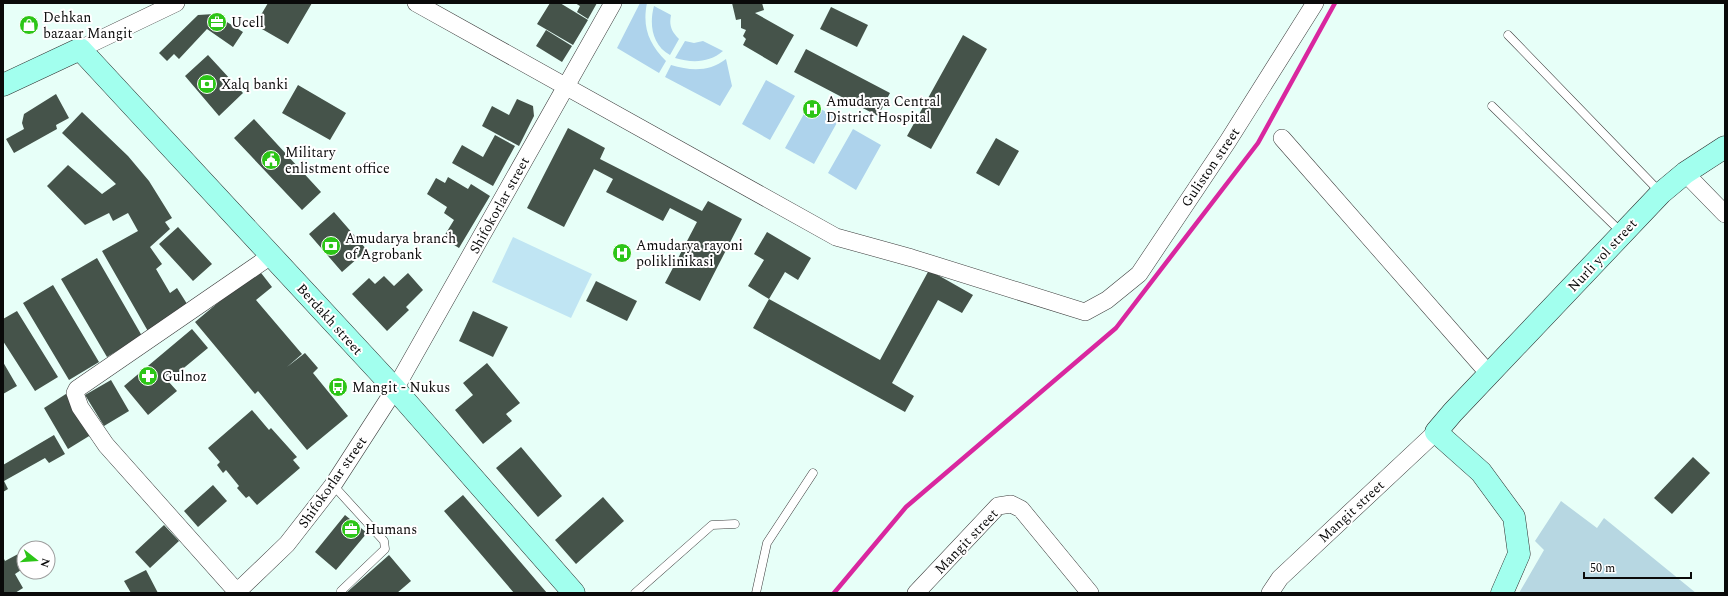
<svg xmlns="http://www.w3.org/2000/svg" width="1728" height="596" viewBox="0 0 1728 596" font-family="Spectral,serif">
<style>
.green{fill:#aed3ec}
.cemetery{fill:#b7d7e2}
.pitch{fill:#c0e5f3}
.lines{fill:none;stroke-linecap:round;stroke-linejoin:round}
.stream{stroke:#d9279f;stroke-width:4.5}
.building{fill:#45534a}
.lane-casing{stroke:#3d3d3d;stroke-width:9}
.street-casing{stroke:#3d3d3d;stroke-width:18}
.secondary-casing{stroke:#2c2c2c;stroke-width:23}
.lane{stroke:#fff;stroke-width:8}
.street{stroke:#fff;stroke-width:17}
.secondary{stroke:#a2ffee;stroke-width:22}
.labels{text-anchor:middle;stroke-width:4;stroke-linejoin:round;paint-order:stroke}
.poi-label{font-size:14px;fill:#0a0a0a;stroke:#fff;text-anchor:start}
.street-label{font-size:14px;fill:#0a0a0a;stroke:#fff}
</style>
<rect width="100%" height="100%" fill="#e7fff8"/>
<path class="green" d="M640,3H647C642,27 649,44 666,61L659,73L617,48Z
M654,6L671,15C669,25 671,31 679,39L670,55C652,45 649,24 654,6Z
M685,41L694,43L703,41L723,51C709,63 692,63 675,58Z
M726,59L732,86L720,106L665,77L671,65C691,71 709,72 726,59Z
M766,80L795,96L770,140L742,124Z
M810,103L839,119L814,164L785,148Z
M853,129L881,145L856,190L828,173Z"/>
<path class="cemetery" d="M1561,501L1597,528L1604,518L1696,593H1519L1544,550L1535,541Z"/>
<path class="pitch" d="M513,237L592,274L571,318L492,282Z"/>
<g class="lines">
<path class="stream" d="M834,593L906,507L1116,328L1258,143L1335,3"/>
</g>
<path class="building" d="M268,3H312L288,44L255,25Z
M550,3H560L588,20L573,45L537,24Z
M575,3H597L588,19L577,12L580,6Z
M732,3H762L764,10L755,13L794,35L777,65L743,45L746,39L743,36L746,30L741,28V19L736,20Z
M831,7L868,25L857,47L820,29Z
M214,14L243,32L233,47L207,29L179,59L174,54L167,61L159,53L198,15Z
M546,30L572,46L562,62L536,46Z
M963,35L987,49L931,149L907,136Z
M806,49L890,93L878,116L794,72Z
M208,55L243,93L219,116L185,76Z
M298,85L346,113L330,140L282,113Z
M56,94L69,118L56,125L57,129L14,153L6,139L24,129L22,123L24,114Z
M517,99L533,106L534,116L519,146L482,126L492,106L509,115Z
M82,112L128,156L149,181L172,218L165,222L170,229L150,247L162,264L156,269L170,293L177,288L189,307L149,333L102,251L138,231L128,213L113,221L109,213L85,225L47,186L68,165L102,194L116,184L62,133Z
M254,119L321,192L302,210L234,138Z
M568,128L605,148L600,159L702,211L708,201L742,219L700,301L665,283L697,222L670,208L663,221L606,192L613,179L594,169L564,227L527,208Z
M495,135L515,146L493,186L452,163L462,145L483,157Z
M996,138L1019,151L999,186L976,173Z
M448,177L468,189L471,184L490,196L459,248L443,238L454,220L444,213L447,207L427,194L436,178L445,183Z
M334,212L367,250L342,272L309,234Z
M178,227L212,264L193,281L159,244Z
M767,232L811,258L798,280L785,272L769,299L748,286L764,260L754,254Z
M97,258L142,336L107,357L61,279Z
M258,269L272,287L256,300L302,354L287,367L305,353L318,368L313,373L348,416L307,450L258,391L255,394L195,322Z
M929,270L973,295L962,313L938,300L892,383L914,396L905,412L753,328L769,299L880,360Z
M408,273L423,290L406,307L409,310L387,331L352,294L369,278L375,284L384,276L394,286Z
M596,281L637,301L627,321L586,301Z
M53,285L99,362L69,380L23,303Z
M17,311L58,377L35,391L3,341V319Z
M473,311L508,327L493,357L459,341Z
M192,329L208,348L168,381L177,391L148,415L124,386Z
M3,362L17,386L3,394Z
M487,363L520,403L506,414L512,421L483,444L455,410L473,395L463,383Z
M111,380L129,411L104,426L85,395Z
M69,392L94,433L68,449L44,408Z
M252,410L269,430L271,428L297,457L293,460L300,468L257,505L249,496L246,498L237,488L239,486L226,470L223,473L217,465L220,462L208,448Z
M54,435L65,454L49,463L45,458L4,481L8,489L3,492V465Z
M521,447L562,496L538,517L496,468Z
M1693,457L1710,473L1672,514L1654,498Z
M213,485L227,501L198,527L184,511Z
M463,495L547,593H514L444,511Z
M603,497L624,521L576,564L555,540Z
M345,515L367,533L336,570L315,552Z
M164,525L179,541L150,568L135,552Z
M20,553L24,561V568L15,574L23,588L15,593H3V557L5,561Z
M389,555L411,581L397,593H346Z
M146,570L158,593H131L124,581Z"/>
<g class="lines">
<g class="lane-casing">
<path id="lane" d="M1508,35L1660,192
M1492,106L1621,232
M333,485L384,541L385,549L341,591
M635,593L712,525L735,524
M756,593L767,543L813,473"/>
</g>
<g class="street-casing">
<path id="street" d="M416,3L836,237L912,258L1085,312L1107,300L1139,274L1228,141L1315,3
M80,49L176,3
M1282,138L1489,374
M1685,173L1725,214
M237,592L106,445L80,407L75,393L77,389L272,255
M236,593L287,544L333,485L395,389L613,3
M916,593L998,506L1011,504L1021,509L1090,593
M1270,593L1280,578L1436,432"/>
</g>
<g class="secondary-casing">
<path id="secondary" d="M3,85L80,49L395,389L574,593
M1502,593L1519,554L1514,517L1481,472L1436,432L1453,412L1661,193L1685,173L1725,147"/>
</g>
<use href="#lane" class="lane"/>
<use href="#street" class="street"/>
<use href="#secondary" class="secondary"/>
</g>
<defs>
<g id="office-disc" transform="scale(1)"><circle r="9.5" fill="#2cc517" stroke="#fff"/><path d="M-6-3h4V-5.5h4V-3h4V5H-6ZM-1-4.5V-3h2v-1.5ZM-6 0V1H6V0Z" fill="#fff"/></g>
<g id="shop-disc" transform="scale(1)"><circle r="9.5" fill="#2cc517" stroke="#fff"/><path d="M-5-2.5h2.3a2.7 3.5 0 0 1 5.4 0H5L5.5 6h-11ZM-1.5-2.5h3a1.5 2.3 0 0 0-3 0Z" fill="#fff"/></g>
<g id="bank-disc" transform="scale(1)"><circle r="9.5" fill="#2cc517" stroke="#fff"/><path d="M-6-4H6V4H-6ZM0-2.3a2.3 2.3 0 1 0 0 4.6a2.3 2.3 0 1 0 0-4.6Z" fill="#fff"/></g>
<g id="hospital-disc" transform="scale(1)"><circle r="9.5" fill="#2cc517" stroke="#fff"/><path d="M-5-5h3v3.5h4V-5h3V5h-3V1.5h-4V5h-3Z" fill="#fff"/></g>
<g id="civic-disc" transform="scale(1)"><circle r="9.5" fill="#2cc517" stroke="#fff"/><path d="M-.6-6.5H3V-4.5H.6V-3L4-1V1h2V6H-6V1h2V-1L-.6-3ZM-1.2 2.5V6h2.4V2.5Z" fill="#fff"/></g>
<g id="pharmacy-disc" transform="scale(1)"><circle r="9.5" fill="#2cc517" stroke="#fff"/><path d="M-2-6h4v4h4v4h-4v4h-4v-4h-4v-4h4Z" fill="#fff"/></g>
<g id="bus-disc" transform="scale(1)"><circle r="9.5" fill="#2cc517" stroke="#fff"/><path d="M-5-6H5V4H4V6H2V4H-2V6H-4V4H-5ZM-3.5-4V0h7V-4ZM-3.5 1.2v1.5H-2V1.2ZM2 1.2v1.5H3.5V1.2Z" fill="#fff"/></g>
</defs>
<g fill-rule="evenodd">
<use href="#office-disc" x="217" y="22"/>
<use href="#shop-disc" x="29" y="25"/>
<use href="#bank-disc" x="207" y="84"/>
<use href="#hospital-disc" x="812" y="109"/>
<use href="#civic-disc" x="271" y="160"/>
<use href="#bank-disc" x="331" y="246"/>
<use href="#hospital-disc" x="622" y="253"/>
<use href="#pharmacy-disc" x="148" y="376"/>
<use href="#bus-disc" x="338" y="387"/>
<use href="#office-disc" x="351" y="529"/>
</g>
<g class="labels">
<g class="poi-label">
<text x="43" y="22">Dehkan<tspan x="43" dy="16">bazaar Mangit</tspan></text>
<text x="231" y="27">Ucell</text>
<text x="221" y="89">Xalq banki</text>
<text x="826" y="106">Amudarya Central<tspan x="826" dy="16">District Hospital</tspan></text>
<text x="285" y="157">Military<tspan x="285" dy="16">enlistment office</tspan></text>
<text x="345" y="243">Amudarya branch<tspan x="345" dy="16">of Agrobank</tspan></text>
<text x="636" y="250">Amudarya rayoni<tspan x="636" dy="16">poliklinikasi</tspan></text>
<text x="162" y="381">Gulnoz</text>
<text x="352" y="392">Mangit - Nukus</text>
<text x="365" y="534">Humans</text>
</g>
<g class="street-label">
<text transform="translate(1210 167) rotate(-56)" y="5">Guliston street</text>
<text transform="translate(499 205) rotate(-61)" y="5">Shifokorlar street</text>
<text transform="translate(1602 255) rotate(-47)" y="5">Nurli yol street</text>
<text transform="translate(330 319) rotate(48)" y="5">Berdakh street</text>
<text transform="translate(332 482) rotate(-55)" y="5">Shifokorlar street</text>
<text transform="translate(1351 511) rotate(-43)" y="5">Mangit street</text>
<text transform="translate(966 541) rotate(-46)" y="5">Mangit street</text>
</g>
</g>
<rect width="1728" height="596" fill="none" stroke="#0a0a0a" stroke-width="8"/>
<g transform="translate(36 560) rotate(107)"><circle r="19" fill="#ffffff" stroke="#9d9d9d"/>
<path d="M0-3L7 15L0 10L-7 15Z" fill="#2cc517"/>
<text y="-6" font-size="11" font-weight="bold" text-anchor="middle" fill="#0a0a0a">N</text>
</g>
<path d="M1584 572v6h107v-6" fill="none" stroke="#0a0a0a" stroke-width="2"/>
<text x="1590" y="572" font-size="12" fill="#0a0a0a" stroke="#ffffff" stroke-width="3" paint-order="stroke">50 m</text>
</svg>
